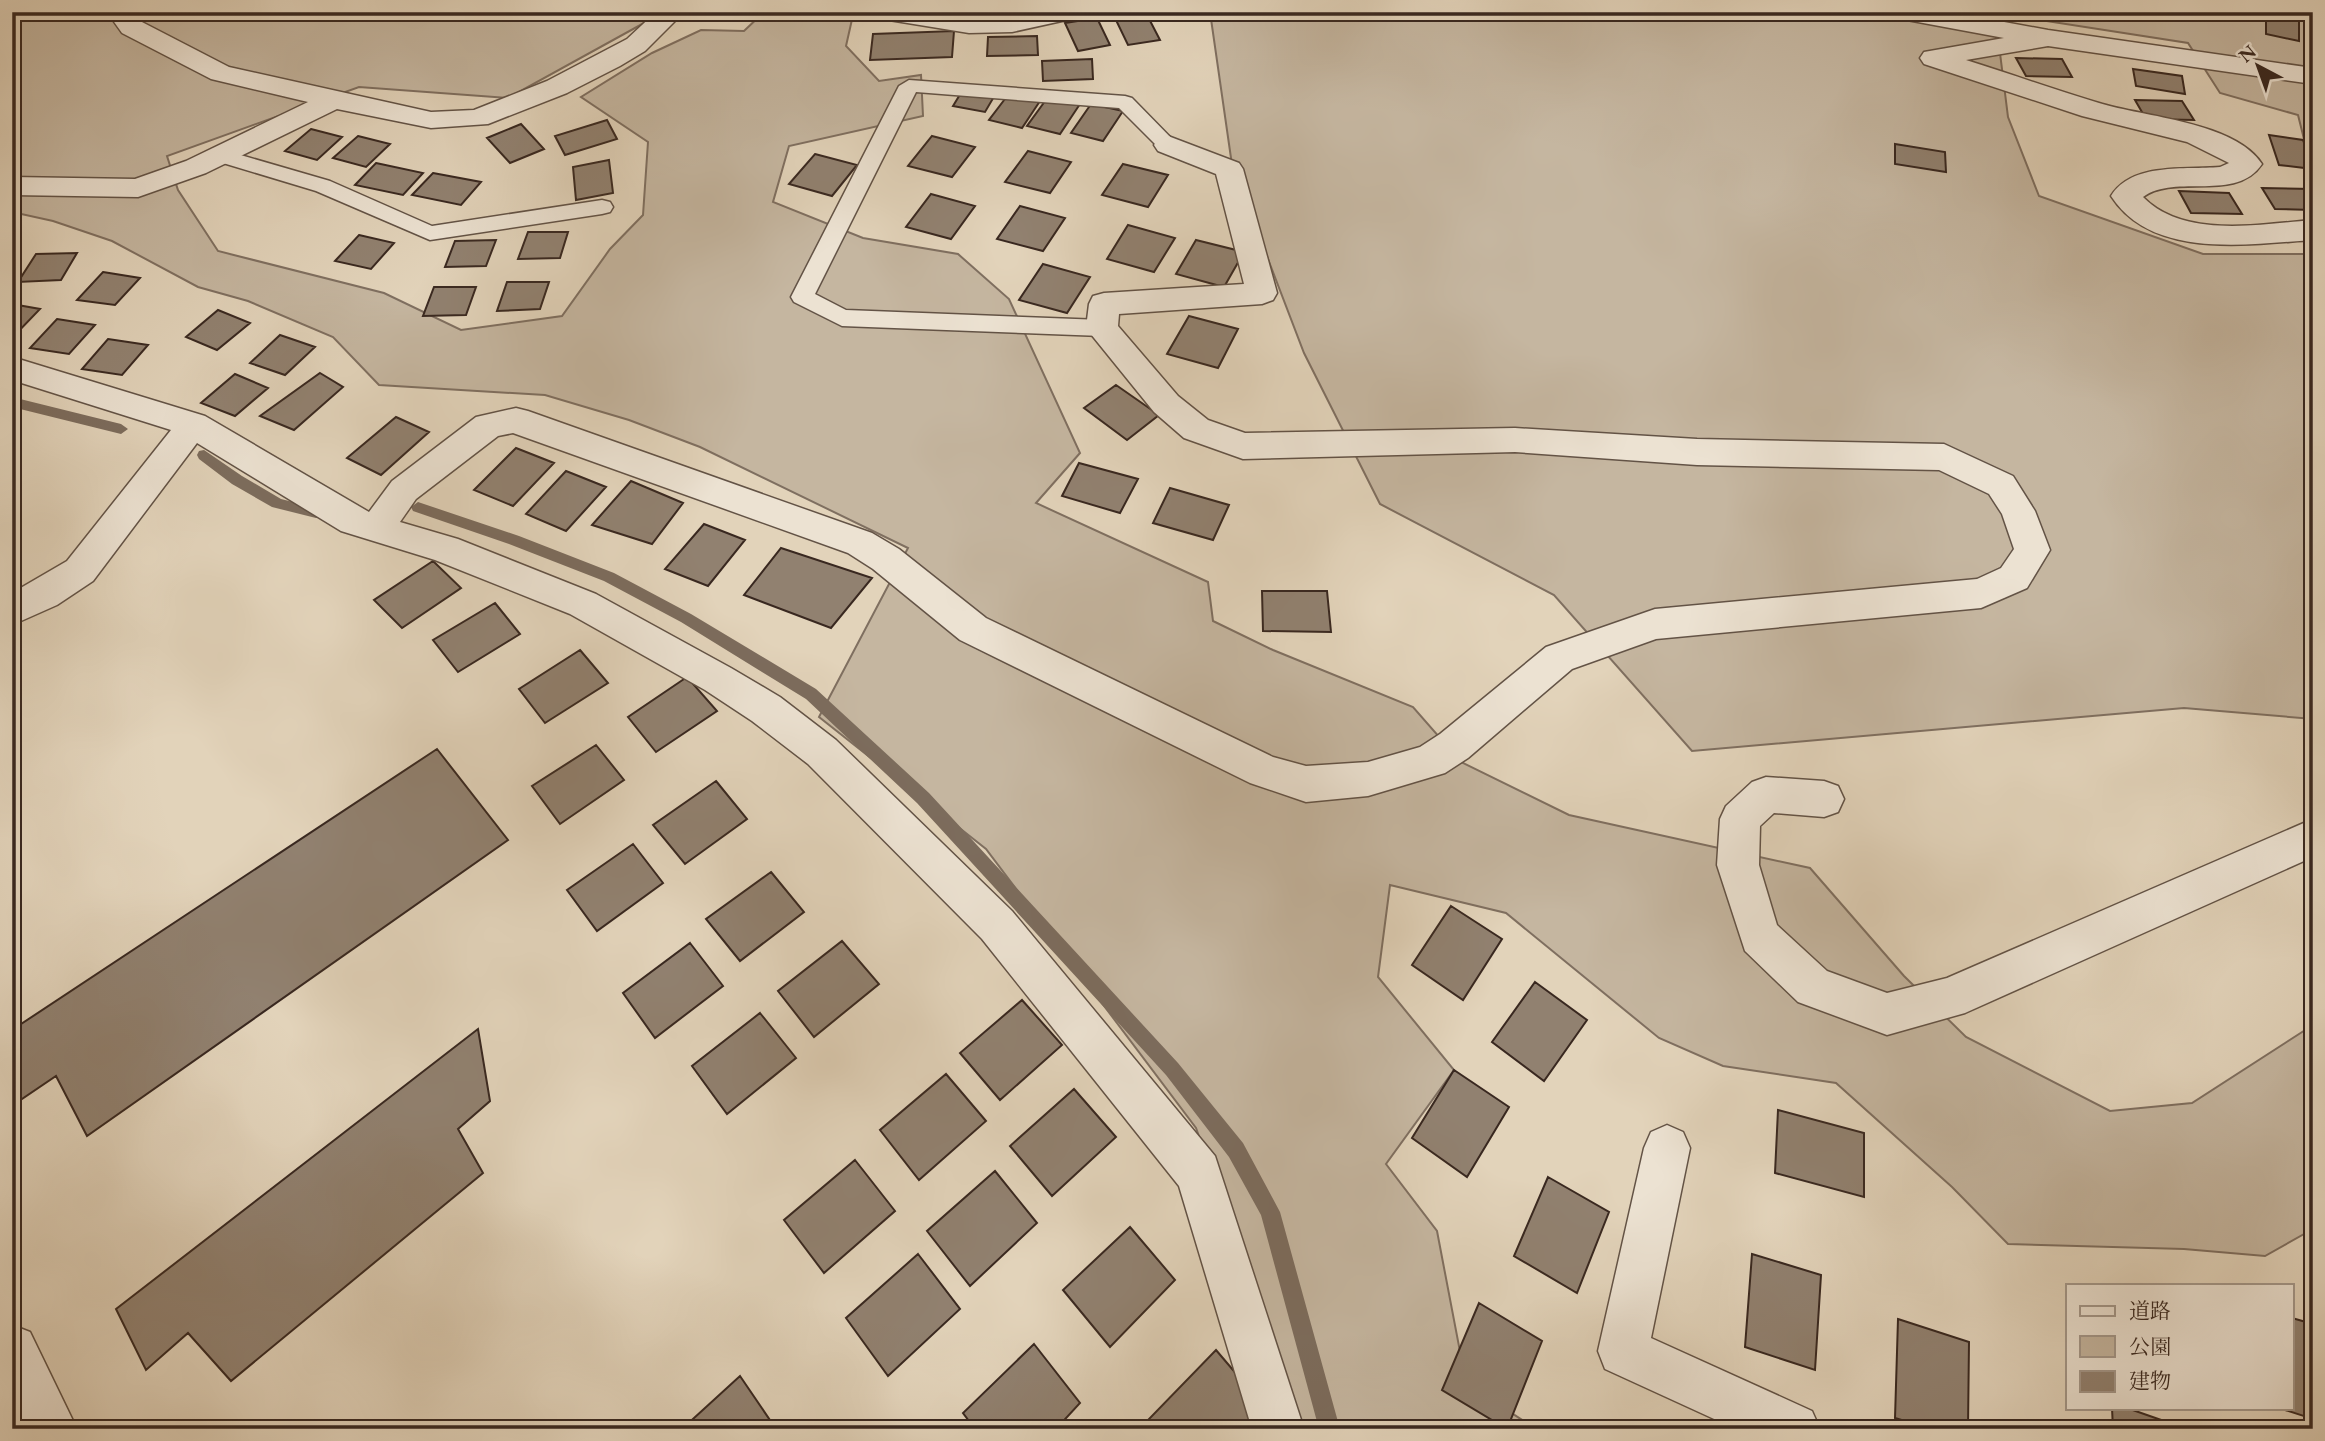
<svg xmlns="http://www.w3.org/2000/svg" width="2325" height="1441" viewBox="0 0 2325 1441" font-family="'EB Garamond','Noto Serif JP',serif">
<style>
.green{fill:#c5b6a0;stroke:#7f6f60;stroke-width:2}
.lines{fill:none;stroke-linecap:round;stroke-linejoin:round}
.stream{fill:#7c6c5d;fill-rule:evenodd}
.building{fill:#918170;stroke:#392820;stroke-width:2}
.service-casing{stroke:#635346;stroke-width:3}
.minor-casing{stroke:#635346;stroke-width:3}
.service{fill:#ece2d2;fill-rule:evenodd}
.minor{fill:#ece2d2;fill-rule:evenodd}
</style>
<rect width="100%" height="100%" fill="#e2d3ba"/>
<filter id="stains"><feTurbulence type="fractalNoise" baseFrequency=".00286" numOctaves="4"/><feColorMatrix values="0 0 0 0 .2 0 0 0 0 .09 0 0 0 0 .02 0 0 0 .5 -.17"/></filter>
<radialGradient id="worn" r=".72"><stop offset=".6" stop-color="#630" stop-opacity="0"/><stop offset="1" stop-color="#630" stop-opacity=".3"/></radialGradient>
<path class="green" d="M12,12H664L508,98L359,87L167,156L178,190L218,251L384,293L461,330L562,316L610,249L643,215L648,142L581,97L652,53L701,30L744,31L764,12H860L853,15L846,46L879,81L921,75L923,116L789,146L773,202L863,238L958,254L1009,299L1080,453L1036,503L1208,582L1213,621L1273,650L1413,707L1461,762L1569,815L1810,868L1904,976L1966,1037L2110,1111L2192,1103L2313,1025V1229L2265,1256L2184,1249L2008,1244L1952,1187L1836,1083L1723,1066L1659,1038L1506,913L1390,885L1378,977L1454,1070L1386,1164L1437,1231L1466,1383L1536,1429H1303L1196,1128L986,849L819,717L908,548L700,447L629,420L545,395L379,385L333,337L248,301L198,287L112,241L53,221L12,212Z
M1210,12H2313V175L2298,115L2220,93L2188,43L1995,13L2008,117L2039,196L2203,254H2313V719L2184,708L1692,751L1554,595L1380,504L1304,353L1232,165Z"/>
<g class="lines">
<path class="stream" d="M12,397L121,424L128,429L121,434L12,407Z
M204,450L242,476L281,499L321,509L323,513L321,517L316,518L272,507L232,484L199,459L197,455L199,451Z
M418,502L519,536L614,573L691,614L816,689L929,793L1178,1063L1243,1143L1280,1212L1340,1429H1319L1261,1215L1229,1157L1166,1075L917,803L806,699L681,622L604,581L509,544L413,511L411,507Z"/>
</g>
<path class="building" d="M2266,12L2299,18V41L2266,34Z
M1146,13L1160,40L1128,45L1115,18Z
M1097,18L1110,45L1078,51L1065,23Z
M954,31L952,57L870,60L873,34Z
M1037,36L1038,55L987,56L988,37Z
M2016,58L2062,59L2072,77L2026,76Z
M1092,59L1093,79L1043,81L1042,61Z
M2133,69L2182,76L2185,94L2136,86Z
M964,88L995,95L985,112L953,106Z
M1011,91L1042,98L1022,128L989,120Z
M1048,97L1080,104L1060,134L1027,126Z
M2135,100L2182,101L2194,120L2146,119Z
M1091,104L1123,111L1103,141L1071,133Z
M607,120L617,139L565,155L555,136Z
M521,124L544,149L510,163L487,138Z
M311,129L342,137L317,160L285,151Z
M2269,135L2303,140L2313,169L2279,165Z
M358,136L390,144L366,167L333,158Z
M932,136L975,147L952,177L908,166Z
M1895,144L1945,152L1946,172L1895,164Z
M1028,151L1071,162L1050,193L1005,182Z
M815,154L857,165L832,196L789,184Z
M609,160L613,193L576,200L573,167Z
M376,163L423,173L403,195L355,185Z
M1123,164L1168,175L1148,207L1102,195Z
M433,173L481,182L461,205L412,195Z
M2262,188L2312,189L2313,210L2275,209Z
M2179,191L2229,193L2242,214L2191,213Z
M931,194L975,206L951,239L906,227Z
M1020,206L1065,218L1043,251L997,239Z
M1128,225L1175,238L1154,272L1107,259Z
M528,232H568L560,258L518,259Z
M359,235L394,243L371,269L335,261Z
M496,240L486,266L445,267L455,241Z
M1196,240L1244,252L1224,287L1176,274Z
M77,253L61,280L18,282L36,254Z
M1043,264L1090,277L1067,313L1019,300Z
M103,272L140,278L115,305L77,300Z
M507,282H549L540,309L497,311Z
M434,287H476L466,315L423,316Z
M12,304L40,309L13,337H12Z
M218,310L250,323L217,350L186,337Z
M1189,316L1238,329L1218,368L1167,354Z
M57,319L95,325L69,354L30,348Z
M280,335L315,347L285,375L250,363Z
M108,339L148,345L122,375L82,369Z
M320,373L343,387L294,430L260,416Z
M235,374L268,388L235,416L201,403Z
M1116,385L1159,415L1127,440L1084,408Z
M396,417L429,432L381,475L347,458Z
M516,448L554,463L513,506L474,490Z
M1079,463L1138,479L1120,513L1062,496Z
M566,471L606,487L566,531L526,514Z
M631,481L683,503L652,544L592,525Z
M1170,488L1229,505L1213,540L1153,523Z
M704,524L745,540L708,586L665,569Z
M781,548L872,578L831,628L744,595Z
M433,561L461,588L402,628L374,600Z
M1262,591H1327L1331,632L1263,631Z
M495,603L520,634L458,672L433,640Z
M580,650L608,683L545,723L519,689Z
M687,677L717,711L656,752L628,717Z
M596,745L624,780L560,824L532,786Z
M437,749L508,840L87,1136L56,1076L16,1103L12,1095V1030Z
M716,781L747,819L685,864L653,825Z
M633,844L663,883L597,931L567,890Z
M771,872L804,912L740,961L706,919Z
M1451,906L1502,939L1463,1000L1412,965Z
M842,941L879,984L814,1037L778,991Z
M690,943L723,986L655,1038L623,993Z
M1535,982L1587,1020L1544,1081L1492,1042Z
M1022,1000L1062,1045L1000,1100L960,1053Z
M760,1013L796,1058L727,1114L692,1066Z
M478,1029L490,1101L458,1129L483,1173L231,1381L188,1333L146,1370L116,1309Z
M1454,1070L1509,1107L1467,1177L1412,1138Z
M946,1074L986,1121L919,1180L880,1130Z
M1074,1089L1116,1137L1052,1196L1010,1146Z
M1778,1110L1864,1133V1197L1775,1173Z
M855,1160L895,1211L824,1273L784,1220Z
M995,1171L1037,1223L970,1286L927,1231Z
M1548,1177L1609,1212L1577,1293L1514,1256Z
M1130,1227L1175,1280L1110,1347L1063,1290Z
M918,1254L960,1309L888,1376L846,1318Z
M1752,1254L1821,1275L1815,1370L1745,1347Z
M1479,1303L1542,1341L1507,1429L1442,1390Z
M2292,1318L2313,1324V1419L2279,1408H2292Z
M1898,1319L1969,1342L1968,1429H1931L1895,1418Z
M1034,1344L1080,1403L1056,1429H975L963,1413Z
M1216,1350L1267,1410L1250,1429H1157L1149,1419Z
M740,1376L776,1429H682Z
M2112,1408H2127L2187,1429H2113Z"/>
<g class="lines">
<g class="service-casing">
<path id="service" d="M909,80L1125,96L1132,98L1178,145L1175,150H1161L1119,108L916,92L815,294L846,310L1102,320L1110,322L1113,328L1110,334L1102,336L842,326L794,302L791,297L899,86Z
M220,149L330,181L432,226L602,200L610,202L613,207L610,212L602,214L430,240L316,191L213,160L210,155L213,150Z"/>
</g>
<g class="minor-casing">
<path id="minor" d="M107,12H133L140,21L229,67L431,112L474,110L547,81L627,39L656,12H684L645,51L620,66L567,93L488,124L431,128L337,109L206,173L138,197L12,195V177L135,179L186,161L308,102L211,79L122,33Z
M876,12H938L969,17L1012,16L1032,12H1084L1080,17L1012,32L969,33L889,20L880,17Z
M1894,12H1950L2048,30L2313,68V84L2048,46L1966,60C2011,74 2055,90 2099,103C2144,117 2235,122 2262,164C2236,203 2176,173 2143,197C2184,239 2260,224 2313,220V240C2248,244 2152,260 2111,196C2132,162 2185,170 2220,167L2229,163L2187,142L2082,116L1924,64L1920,58L1924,52L2004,38L1907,20L1898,17Z
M1168,136L1239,163L1243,169L1277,293L1273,300L1262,304L1119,314L1118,326L1178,396L1208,420L1245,433L1515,428L1697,439L1944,444L2013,476L2035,511L2050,550L2027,588L1981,608L1656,639L1572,669L1468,758L1445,773L1368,796L1306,802L1250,783L960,640L873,569L848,553L513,433L498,436L416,499L400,522L458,539L596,594L731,668L780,697L836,740L1012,911L1215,1156L1304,1429H1252L1179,1186L982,939L808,764L752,721L705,690L570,614L435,560L341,531L197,443L93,581L57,605L12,625V593L67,561L171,430L12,380V357L205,416L369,512L392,481L476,417L516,408L528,411L872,533L899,549L986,618L1273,757L1306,766L1368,762L1420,747L1440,734L1546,647L1655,609L1977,579L2001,568L2014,549L2002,514L1989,494L1939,470L1697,465L1515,452L1243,459L1184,438L1154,412L1086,328L1089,304L1093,296L1104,293L1244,284L1216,174L1158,151L1154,145L1158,139Z
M1766,777L1824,781L1838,786L1844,799L1838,812L1824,817L1774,813L1760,826L1759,865L1777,925L1827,971L1887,993L1947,978L2313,819V857L1965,1013L1887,1035L1798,1002L1745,951L1717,865L1720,819L1726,806L1752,782Z
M1667,1125L1683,1132L1690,1148L1651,1338L1812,1411L1820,1429H1736L1605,1369L1598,1351L1644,1148L1651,1132Z
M12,1325L30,1332L77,1429H24L12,1405Z"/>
</g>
<use href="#service" class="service"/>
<use href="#minor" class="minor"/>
</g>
<rect width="2325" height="1441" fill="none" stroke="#e2d3ba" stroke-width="42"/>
<rect x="14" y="14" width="2297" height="1413" fill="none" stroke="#392820" stroke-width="3.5"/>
<rect x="21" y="21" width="2283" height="1399" fill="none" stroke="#392820" stroke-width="2"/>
<rect x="2066" y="1284" width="228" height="126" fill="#ece2d2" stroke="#a4988b" stroke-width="2"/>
<rect x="2080" y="1306" width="35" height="10" fill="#ece2d2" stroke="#a4988b" stroke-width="2"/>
<text x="2129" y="1318" font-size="21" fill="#392820">道路</text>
<rect x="2080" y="1336" width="35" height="21" fill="#c5b6a0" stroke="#a4988b" stroke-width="2"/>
<text x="2129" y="1354" font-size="21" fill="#392820">公園</text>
<rect x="2080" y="1371" width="35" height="21" fill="#918170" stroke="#a4988b" stroke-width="2"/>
<text x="2129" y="1388" font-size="21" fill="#392820">建物</text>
<g transform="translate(2258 66) rotate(319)" stroke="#ece2d2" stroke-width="5" paint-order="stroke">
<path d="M0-5L12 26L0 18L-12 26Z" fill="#392820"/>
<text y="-10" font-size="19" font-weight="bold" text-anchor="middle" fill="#392820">N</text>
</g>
<rect width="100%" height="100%" filter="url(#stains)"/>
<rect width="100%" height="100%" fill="url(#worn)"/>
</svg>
